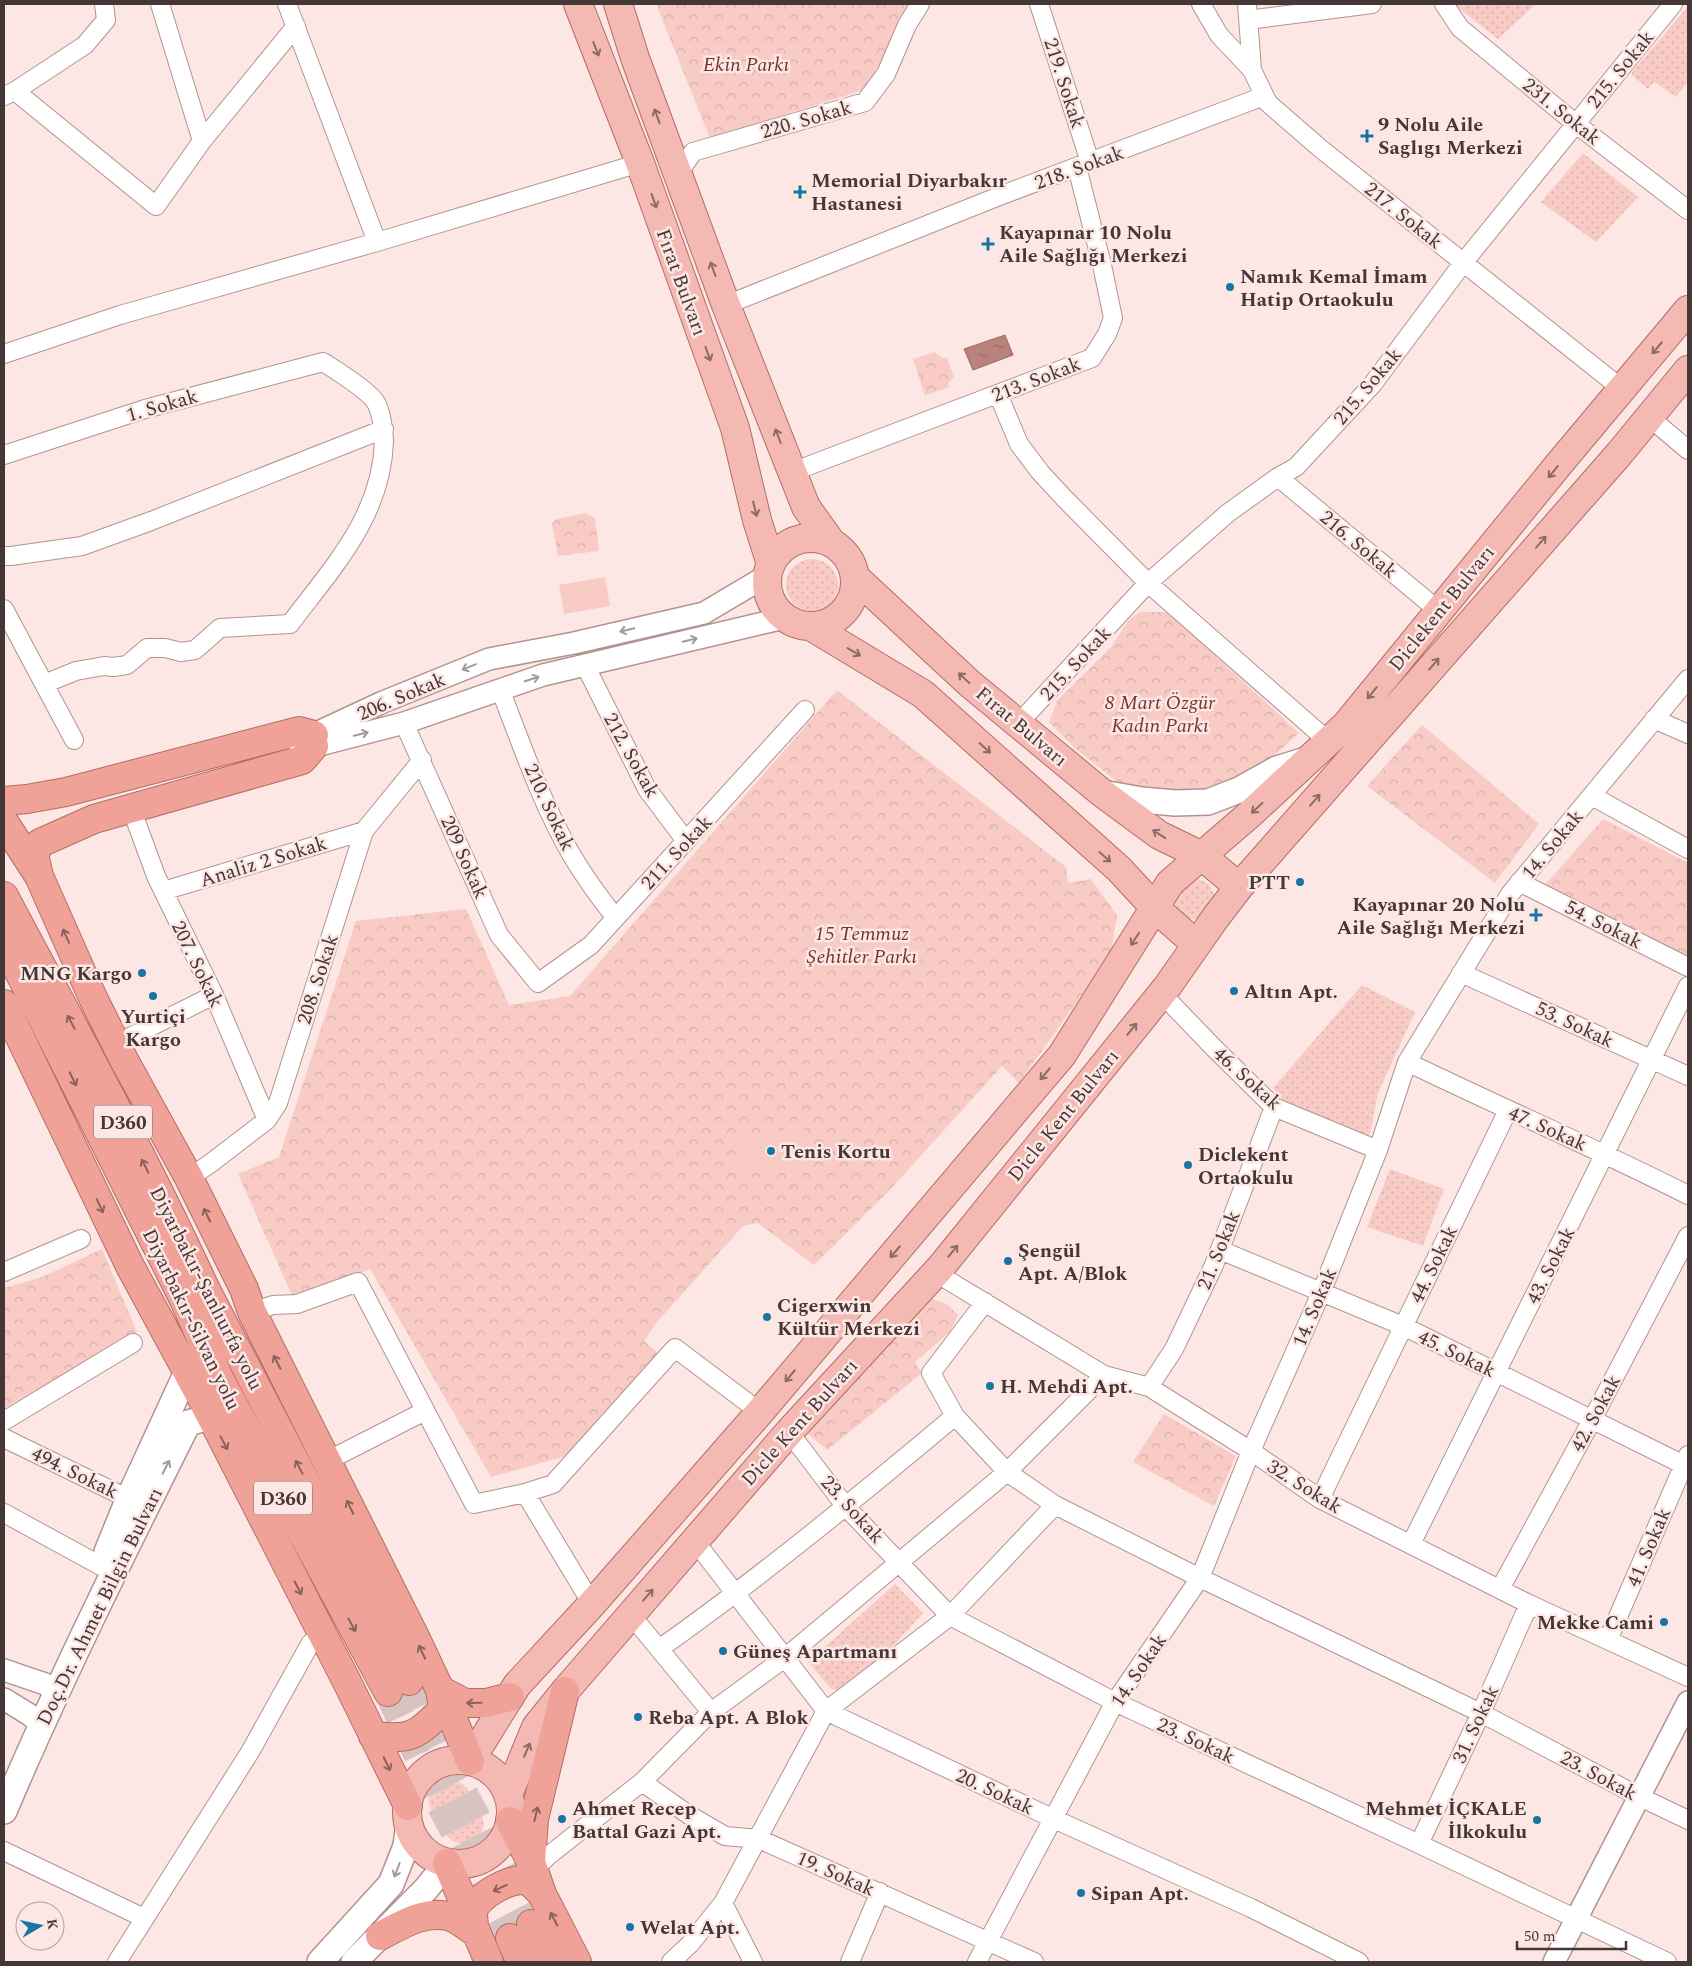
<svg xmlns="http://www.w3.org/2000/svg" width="1692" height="1966" viewBox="0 0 1692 1966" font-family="Spectral,serif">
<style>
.grass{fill:url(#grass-dots)}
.forest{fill:url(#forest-crowns)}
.garden{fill:#f8cbc5}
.water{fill:url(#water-ripples);stroke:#966c66}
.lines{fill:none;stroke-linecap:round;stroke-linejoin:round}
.tertiary-tunnel{stroke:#d7c4c2;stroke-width:21;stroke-dasharray:21 11;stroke-linecap:butt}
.trunk-tunnel{stroke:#d7c4c2;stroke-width:28;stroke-dasharray:28 14;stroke-linecap:butt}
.minor-casing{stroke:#b2938f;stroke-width:20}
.tertiary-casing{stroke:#b2938f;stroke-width:24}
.secondary-casing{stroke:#b2938f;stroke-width:28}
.primary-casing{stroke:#b26d65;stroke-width:30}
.trunk-casing{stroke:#b26d65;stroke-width:30}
.minor{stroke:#fff;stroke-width:18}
.tertiary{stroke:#fff;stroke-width:21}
.secondary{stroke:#fff;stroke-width:25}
.primary{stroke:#f4b9b2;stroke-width:28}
.trunk{stroke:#f0a298;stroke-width:28}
.oneway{stroke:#8a6b67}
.oneway2{stroke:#a29b9a}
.oneway3{stroke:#89625d}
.poi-dot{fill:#1875a3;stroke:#fce7e5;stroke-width:2}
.labels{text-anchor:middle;stroke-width:5;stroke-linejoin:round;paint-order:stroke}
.shield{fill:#fce7e5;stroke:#7b6c6a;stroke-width:1}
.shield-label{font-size:19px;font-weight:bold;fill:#443735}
.park-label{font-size:20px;font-style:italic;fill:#78322c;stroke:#fce7e5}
.street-label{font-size:20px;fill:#443735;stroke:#fce7e5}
.poi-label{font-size:20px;font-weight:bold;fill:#443735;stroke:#fce7e5;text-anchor:start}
</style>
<defs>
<pattern id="grass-dots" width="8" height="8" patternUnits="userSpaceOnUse" patternTransform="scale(1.25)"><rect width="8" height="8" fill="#f8cbc5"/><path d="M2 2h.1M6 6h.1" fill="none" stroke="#d6afaa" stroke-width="1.8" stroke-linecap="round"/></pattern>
<pattern id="forest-crowns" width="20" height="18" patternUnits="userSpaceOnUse" patternTransform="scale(1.25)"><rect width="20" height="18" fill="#f8cbc5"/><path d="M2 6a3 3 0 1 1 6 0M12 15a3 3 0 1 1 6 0" fill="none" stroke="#d6afaa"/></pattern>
<pattern id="water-ripples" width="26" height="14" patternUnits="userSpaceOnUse" patternTransform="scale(1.25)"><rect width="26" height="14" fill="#b9827b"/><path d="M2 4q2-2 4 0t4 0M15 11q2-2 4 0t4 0" fill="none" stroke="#986b66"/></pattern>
</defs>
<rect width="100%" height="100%" fill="#fce7e5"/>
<path class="grass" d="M1456,4H1536L1498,39L1456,6Z
M1688,6V82L1676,97L1654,82L1648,89L1631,74Z
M1583,153L1638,197L1596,242L1541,202Z
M786 585a26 26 0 1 1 52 0a26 26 0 1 1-52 0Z
M1197,878L1209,884L1215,896L1203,918C1188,922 1176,915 1174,899L1190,879Z
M1362,985L1415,1012L1378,1093L1370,1134L1359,1137L1285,1103L1273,1088Z
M1390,1169L1444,1189L1423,1246L1367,1227Z
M895,1584L923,1613L871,1670L838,1691L831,1689L808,1662Z
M426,1672C427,1678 428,1683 428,1688C429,1712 402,1715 386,1708L380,1697Z
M451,1781C457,1782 461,1782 465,1786C469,1789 471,1795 473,1799C480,1811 491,1826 477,1837C456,1854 444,1834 436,1818C434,1814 430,1809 429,1804C426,1791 441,1783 451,1781Z"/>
<path class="forest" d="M656,4H915L878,67L870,88L710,138Z
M934,352L942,358H947L954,377L948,383L949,387L925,396L913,359Z
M586,513L595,518L599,551L558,556L552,524L556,519Z
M1140,612H1168L1299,733L1247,780L1214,794L1126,789L1075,748L1049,722L1057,701L1112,646L1128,621Z
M837,690L1066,867L1068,883L1091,879L1117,915L1111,954L1019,1083L1002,1066L888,1192L814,1265L758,1223L743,1226L657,1322L644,1341L661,1356L566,1456L491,1477L370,1269L294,1300L238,1174L279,1157L356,921L466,909L509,1005L570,996Z
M1422,725L1539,824L1495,883L1367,786Z
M1603,819L1688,863V957L1545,885Z
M102,1249L137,1332L4,1408V1288L42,1277Z
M930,1298L947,1304L958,1315L950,1332L915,1362L922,1373L827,1450L804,1430Z
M1164,1414L1236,1456L1214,1506L1133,1462Z"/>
<path class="garden" d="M605,577L610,606L564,614L559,585Z
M804,1127L809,1165L739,1175L733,1137Z"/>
<path class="water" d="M1005,335L1013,355L973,370L964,349Z"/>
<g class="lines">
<path class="tertiary-tunnel" d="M4,837L31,832"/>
<path class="trunk-tunnel" d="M409,1681L453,1774L483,1829L531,1924
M388,1692L443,1810L510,1938"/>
<g class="minor-casing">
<path id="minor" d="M160,4L202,141
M287,4L377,242
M1039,4L1090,162
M1201,4L1219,35L1252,70
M1247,4L1252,70L1268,103L1321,149L1622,389
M1444,4L1460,28L1576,124L1688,210
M1248,20L1372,4
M15,91L85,45L106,20L104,4
M4,96L15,91L156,206L202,141L296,26
M678,174L693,152L865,102L886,74L907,25L920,4
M726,305L1002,195L1264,96
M4,354L120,315L377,242L640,163
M998,394L1019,444L1040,472L1065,499L1148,583L1328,741
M1649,417L1688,450
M4,455L145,409L323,362C337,371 365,388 375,401C381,410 384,431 384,441C382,516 332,568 290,624L220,628L195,650L181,652L165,648H147L127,665L113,667L104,666L76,671L44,684
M792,472L1092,358L1107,334L1113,318L1102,265L1077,167
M1278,477L1439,611
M4,556H11L82,546L151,521L384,429
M4,609L74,740
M585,665L647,789L686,841
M500,689C521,743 542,804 571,854C584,876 599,897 615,917
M1654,719L1688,734
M404,723L499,935L538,983L591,945L805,710
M1018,724L1148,583L1228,513L1278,477L1296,467L1372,385L1463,263L1673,4
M1592,796L1688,849
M131,808L156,876L214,995L267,1120
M1519,882L1688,967
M163,891L364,831
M1461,973L1688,1076
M1161,993L1214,1048L1274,1107L1378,1150
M116,1044L214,995
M1407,1062C1500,1107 1595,1148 1688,1195
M189,1178L211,1163L267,1120L278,1103L364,831L422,760
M1220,1250L1403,1326L1688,1467
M4,1272L81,1239
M936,1273L1104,1375L1149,1387L1251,1451L1320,1499L1529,1604L1688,1677
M985,1302L931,1373L955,1416L1007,1472L1055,1505L1200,1578L1481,1713L1640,1797L1688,1820
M252,1312L273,1305L297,1304L358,1282L474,1504L525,1493L553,1484L675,1348L760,1412
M1149,1387L1174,1349L1214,1265L1274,1107
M4,1421L133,1343
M789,1432L846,1507L950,1616L1115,1702L1419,1844L1667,1962
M4,1438L139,1504
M327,1461L425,1411
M525,1493L592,1604
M1320,1499L1508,1110
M4,1513L101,1566
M694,1540L826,1711L1054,1819L1251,1908L1359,1962
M1411,1544L1688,986
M1500,1589L1592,1420L1688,1236
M631,1615L711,1712
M1608,1640L1688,1455
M659,1649C762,1576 858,1497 955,1416
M642,1782L689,1815L725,1836L759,1839L1034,1962
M1419,1844L1481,1713L1529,1604
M4,1851L144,1918
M534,1870L548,1856L642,1782L711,1712L786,1657L1007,1472L1104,1375
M723,1903L753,1962
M117,1962L250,1752L310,1644L322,1633
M671,1962L690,1944L723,1903L826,1711L950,1616L1055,1505
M850,1962L880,1892
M977,1962L1115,1702L1200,1578L1251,1451L1321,1293L1378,1150L1407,1062L1510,894L1688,679"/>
</g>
<g class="tertiary-casing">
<path id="tertiary" d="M310,736L383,702L489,659L574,643L704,613L768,575
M300,750L404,723L543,675L784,618
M4,1670L45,1684L57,1692
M4,1699L30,1715L41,1724
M1554,1962L1688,1702"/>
</g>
<g class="secondary-casing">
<path id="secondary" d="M1102,793L1142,800L1175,803L1208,802L1239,790L1277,769L1309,759
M107,1552L129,1498L187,1372
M4,1811C60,1679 124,1551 188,1423L210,1417
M320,1962L391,1884L406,1846L409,1823
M354,1962L426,1889L447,1863"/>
</g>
<g class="primary-casing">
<path id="primary" d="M578,4L640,163L735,428L757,520L771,564
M618,4L635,58L726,305L806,507L831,542
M767 582a44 44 0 1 1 88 0a44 44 0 1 1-88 0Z
M855,577L969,683L1102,793L1159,835L1202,856L1239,887
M812,627L923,694L1119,869L1155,908L1196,944
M407 1812a52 52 0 1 1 104 0a52 52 0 1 1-104 0Z
M470,1761L517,1685L592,1604L760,1412L1062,1055L1170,883L1250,814L1346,725L1559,464L1688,310
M508,1795L536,1727L565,1691L789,1432L941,1267L1167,987L1216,917L1239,887L1619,454L1688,370"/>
</g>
<g class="trunk-casing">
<path id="trunk" d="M4,801L27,799L66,792L299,731L314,735
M4,822L39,876L93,998L124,1060L189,1178L244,1289L252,1312L415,1637L449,1709L470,1761
M39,876L34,854L40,843L94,819L302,760L314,746
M4,896C73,1026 144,1156 206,1290L409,1681
M4,942L185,1302L219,1378L388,1692
M4,1004L130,1266L201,1397L347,1682L408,1806
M440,1690L465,1703H486L510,1697
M373,1736C411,1740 417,1736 443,1709L440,1690
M510,1821L531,1862L542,1894L577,1962
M531,1862L534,1819L565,1691
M447,1863L489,1962
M531,1924L551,1962
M475,1932C474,1926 473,1918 473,1912C476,1896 509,1879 523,1880C531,1881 537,1889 542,1894
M380,1936C401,1925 426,1909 451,1917C459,1920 467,1927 475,1932
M510,1938L521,1962"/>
</g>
<use href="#minor" class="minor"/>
<use href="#tertiary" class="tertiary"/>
<use href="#secondary" class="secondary"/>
<use href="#primary" class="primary"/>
<use href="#trunk" class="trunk"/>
</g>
<defs><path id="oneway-shaft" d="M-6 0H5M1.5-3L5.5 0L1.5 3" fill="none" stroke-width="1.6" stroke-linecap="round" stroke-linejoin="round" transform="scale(1.25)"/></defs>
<g class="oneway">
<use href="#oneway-shaft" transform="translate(596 49) rotate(69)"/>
<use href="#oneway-shaft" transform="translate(657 116) rotate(-110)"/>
<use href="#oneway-shaft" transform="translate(654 201) rotate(71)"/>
<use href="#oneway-shaft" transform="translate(713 269) rotate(-110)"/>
<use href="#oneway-shaft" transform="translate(1657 348) rotate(130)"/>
<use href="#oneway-shaft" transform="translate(708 354) rotate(70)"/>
<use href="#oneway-shaft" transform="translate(778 436) rotate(-111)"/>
<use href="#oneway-shaft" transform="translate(1553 472) rotate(129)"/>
<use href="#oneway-shaft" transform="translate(755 509) rotate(76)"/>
<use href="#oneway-shaft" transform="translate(1541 542) rotate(-49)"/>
<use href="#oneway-shaft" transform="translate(854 652) rotate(31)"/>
<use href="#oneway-shaft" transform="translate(1434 664) rotate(-49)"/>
<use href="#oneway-shaft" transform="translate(964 678) rotate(-137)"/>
<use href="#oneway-shaft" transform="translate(1372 693) rotate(129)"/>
<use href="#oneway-shaft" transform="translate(985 748) rotate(42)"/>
<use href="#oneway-shaft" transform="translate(1315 800) rotate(-49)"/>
<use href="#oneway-shaft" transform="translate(1257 808) rotate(137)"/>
<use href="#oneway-shaft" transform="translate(1159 834) rotate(-147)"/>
<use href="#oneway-shaft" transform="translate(1105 857) rotate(41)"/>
<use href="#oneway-shaft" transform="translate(1135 939) rotate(123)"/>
<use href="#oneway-shaft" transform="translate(1132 1029) rotate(-51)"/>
<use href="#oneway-shaft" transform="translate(1045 1074) rotate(130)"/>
<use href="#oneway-shaft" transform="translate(953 1251) rotate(-51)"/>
<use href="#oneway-shaft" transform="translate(895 1252) rotate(130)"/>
<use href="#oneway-shaft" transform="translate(790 1376) rotate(130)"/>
<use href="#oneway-shaft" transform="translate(648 1595) rotate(-49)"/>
<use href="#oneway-shaft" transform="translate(527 1750) rotate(-67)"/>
</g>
<g class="oneway2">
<use href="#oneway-shaft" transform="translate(627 630) rotate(167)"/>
<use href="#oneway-shaft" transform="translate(690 640) rotate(-13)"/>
<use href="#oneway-shaft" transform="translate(469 667) rotate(158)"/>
<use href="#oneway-shaft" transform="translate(532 679) rotate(-18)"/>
<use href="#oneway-shaft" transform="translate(361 734) rotate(-14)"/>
<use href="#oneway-shaft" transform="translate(166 1467) rotate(-63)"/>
<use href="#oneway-shaft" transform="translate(397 1870) rotate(111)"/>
</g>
<g class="oneway3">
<use href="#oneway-shaft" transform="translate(66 936) rotate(-114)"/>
<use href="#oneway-shaft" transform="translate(71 1022) rotate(-118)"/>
<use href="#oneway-shaft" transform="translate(73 1079) rotate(63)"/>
<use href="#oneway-shaft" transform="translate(145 1166) rotate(-117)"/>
<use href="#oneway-shaft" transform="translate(100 1206) rotate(65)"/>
<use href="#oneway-shaft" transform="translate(207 1215) rotate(-115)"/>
<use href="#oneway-shaft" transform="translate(277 1362) rotate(-117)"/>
<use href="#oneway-shaft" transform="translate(224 1443) rotate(62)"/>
<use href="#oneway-shaft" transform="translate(299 1467) rotate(-118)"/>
<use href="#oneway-shaft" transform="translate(350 1507) rotate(-116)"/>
<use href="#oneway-shaft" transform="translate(298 1588) rotate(63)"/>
<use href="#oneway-shaft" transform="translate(352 1625) rotate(61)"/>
<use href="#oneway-shaft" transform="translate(422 1652) rotate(-115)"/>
<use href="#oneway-shaft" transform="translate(474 1703) rotate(179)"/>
<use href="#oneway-shaft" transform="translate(387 1764) rotate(64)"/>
<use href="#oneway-shaft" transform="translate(536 1814) rotate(-77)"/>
<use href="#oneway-shaft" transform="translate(500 1888) rotate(155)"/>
<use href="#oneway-shaft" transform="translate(554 1919) rotate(-117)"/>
</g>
<g class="poi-dot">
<path d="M1364.5 128.5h5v5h5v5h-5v5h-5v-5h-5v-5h5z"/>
<path d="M797.5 184.5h5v5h5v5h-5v5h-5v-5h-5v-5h5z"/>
<path d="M985.5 236.5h5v5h5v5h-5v5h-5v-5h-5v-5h5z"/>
<circle cx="1230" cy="287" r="5"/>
<circle cx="1300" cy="882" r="5"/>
<path d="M1533.5 907.5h5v5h5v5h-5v5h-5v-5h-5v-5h5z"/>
<circle cx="142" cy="973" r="5"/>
<circle cx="1234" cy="991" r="5"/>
<circle cx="153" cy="996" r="5"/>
<circle cx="771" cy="1151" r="5"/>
<circle cx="1188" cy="1165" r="5"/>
<circle cx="1008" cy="1261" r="5"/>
<circle cx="767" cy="1317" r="5"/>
<circle cx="990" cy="1386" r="5"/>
<circle cx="1664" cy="1622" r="5"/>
<circle cx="723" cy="1651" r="5"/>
<circle cx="638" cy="1717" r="5"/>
<circle cx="562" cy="1819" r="5"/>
<circle cx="1537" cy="1820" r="5"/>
<circle cx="1081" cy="1893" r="5"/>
<circle cx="630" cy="1927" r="5"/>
</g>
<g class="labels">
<g class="shield">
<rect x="94" y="1105.5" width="58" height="33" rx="4"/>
<rect x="254" y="1481.5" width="58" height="33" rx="4"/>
</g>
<g class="shield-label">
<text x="123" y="1129">D360</text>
<text x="283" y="1505">D360</text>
</g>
<g class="park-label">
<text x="746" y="71">Ekin Parkı</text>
<text x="1160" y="709">8 Mart Özgür<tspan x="1160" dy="23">Kadın Parkı</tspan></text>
<text x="862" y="940">15 Temmuz<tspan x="862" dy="23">Şehitler Parkı</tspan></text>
</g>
<g class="street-label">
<text transform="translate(1620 69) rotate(-51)" y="7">215. Sokak</text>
<text transform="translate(1065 83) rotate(72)" y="7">219. Sokak</text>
<text transform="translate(1562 111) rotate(39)" y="7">231. Sokak</text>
<text transform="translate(806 119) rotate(-16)" y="7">220. Sokak</text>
<text transform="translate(1079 167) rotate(-20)" y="7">218. Sokak</text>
<text transform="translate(1404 215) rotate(39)" y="7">217. Sokak</text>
<text transform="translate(682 282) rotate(70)" y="7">Fırat Bulvarı</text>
<text transform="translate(1036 379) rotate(-21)" y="7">213. Sokak</text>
<text transform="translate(1367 386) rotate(-50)" y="7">215. Sokak</text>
<text transform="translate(162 405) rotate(-16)" y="7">1. Sokak</text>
<text transform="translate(1359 544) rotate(40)" y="7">216. Sokak</text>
<text transform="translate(1441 608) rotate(-51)" y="7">Diclekent Bulvarı</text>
<text transform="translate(1075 663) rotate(-47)" y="7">215. Sokak</text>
<text transform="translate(401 696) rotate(-23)" y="7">206. Sokak</text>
<text transform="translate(1022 726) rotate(40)" y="7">Fırat Bulvarı</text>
<text transform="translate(632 755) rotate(61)" y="7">212. Sokak</text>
<text transform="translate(550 807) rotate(65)" y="7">210. Sokak</text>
<text transform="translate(1552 844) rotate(-50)" y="7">14. Sokak</text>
<text transform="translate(676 852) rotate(-47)" y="7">211. Sokak</text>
<text transform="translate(465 857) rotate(66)" y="7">209 Sokak</text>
<text transform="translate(263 861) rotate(-17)" y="7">Analiz 2 Sokak</text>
<text transform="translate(1604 924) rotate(27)" y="7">54. Sokak</text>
<text transform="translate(198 964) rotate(64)" y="7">207. Sokak</text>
<text transform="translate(317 979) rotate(-72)" y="7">208. Sokak</text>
<text transform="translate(1575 1024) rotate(25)" y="7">53. Sokak</text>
<text transform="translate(1248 1078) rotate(42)" y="7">46. Sokak</text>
<text transform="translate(1063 1115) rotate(-51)" y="7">Dicle Kent Bulvarı</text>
<text transform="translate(1548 1128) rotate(24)" y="7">47. Sokak</text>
<text transform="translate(1218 1250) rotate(-68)" y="7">21. Sokak</text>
<text transform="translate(1433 1264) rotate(-64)" y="7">44. Sokak</text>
<text transform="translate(1550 1265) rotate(-63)" y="7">43. Sokak</text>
<text transform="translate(207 1288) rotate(63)" y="7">Diyarbakır-Şanlıurfa yolu</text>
<text transform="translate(1314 1307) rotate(-67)" y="7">14. Sokak</text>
<text transform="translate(192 1319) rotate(64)" y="7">Diyarbakır-Silvan yolu</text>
<text transform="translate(1457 1353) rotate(26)" y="7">45. Sokak</text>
<text transform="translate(1595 1413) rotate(-62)" y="7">42. Sokak</text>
<text transform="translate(799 1422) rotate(-48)" y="7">Dicle Kent Bulvarı</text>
<text transform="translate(75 1472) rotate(26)" y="7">494. Sokak</text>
<text transform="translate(1305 1486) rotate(32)" y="7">32. Sokak</text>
<text transform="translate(853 1509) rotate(48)" y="7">23. Sokak</text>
<text transform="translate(1648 1547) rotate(-67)" y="7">41. Sokak</text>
<text transform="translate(99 1606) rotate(-64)" y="7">Doç.Dr. Ahmet Bilgin Bulvarı</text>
<text transform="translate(1138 1670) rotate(-56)" y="7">14. Sokak</text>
<text transform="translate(1475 1724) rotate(-65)" y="7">31. Sokak</text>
<text transform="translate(1196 1740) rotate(25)" y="7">23. Sokak</text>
<text transform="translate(1599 1775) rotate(28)" y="7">23. Sokak</text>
<text transform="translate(995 1791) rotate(25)" y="7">20. Sokak</text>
<text transform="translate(836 1873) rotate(24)" y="7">19. Sokak</text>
</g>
<g class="poi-label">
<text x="1378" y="131">9 Nolu Aile<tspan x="1378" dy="23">Saglıgı Merkezi</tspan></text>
<text x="811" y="187">Memorial Diyarbakır<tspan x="811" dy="23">Hastanesi</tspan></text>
<text x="999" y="239">Kayapınar 10 Nolu<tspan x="999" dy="23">Aile Sağlığı Merkezi</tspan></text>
<text x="1240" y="283">Namık Kemal İmam<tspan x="1240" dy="23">Hatip Ortaokulu</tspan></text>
<text x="1290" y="889" text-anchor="end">PTT</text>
<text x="1525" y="911" text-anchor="end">Kayapınar 20 Nolu<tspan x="1525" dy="23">Aile Sağlığı Merkezi</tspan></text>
<text x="132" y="980" text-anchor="end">MNG Kargo</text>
<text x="1244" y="998">Altın Apt.</text>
<text x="153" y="1023" text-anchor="middle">Yurtiçi<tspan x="153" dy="23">Kargo</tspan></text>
<text x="781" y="1158">Tenis Kortu</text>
<text x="1198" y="1161">Diclekent<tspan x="1198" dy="23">Ortaokulu</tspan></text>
<text x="1018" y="1257">Şengül<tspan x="1018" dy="23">Apt. A/Blok</tspan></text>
<text x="777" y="1312">Cigerxwin<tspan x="777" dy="23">Kültür Merkezi</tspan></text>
<text x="1000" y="1393">H. Mehdi Apt.</text>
<text x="1654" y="1629" text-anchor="end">Mekke Cami</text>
<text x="733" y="1658">Güneş Apartmanı</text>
<text x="648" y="1724">Reba Apt. A Blok</text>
<text x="572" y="1815">Ahmet Recep<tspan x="572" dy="23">Battal Gazi Apt.</tspan></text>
<text x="1527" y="1815" text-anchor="end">Mehmet İÇKALE<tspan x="1527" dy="23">İlkokulu</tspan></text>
<text x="1091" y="1900">Sipan Apt.</text>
<text x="640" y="1934">Welat Apt.</text>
</g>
</g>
<rect width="1692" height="1966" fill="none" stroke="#443735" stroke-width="10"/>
<g transform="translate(40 1926) rotate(81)"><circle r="24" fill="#fce7e5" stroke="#b2a19f"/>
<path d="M0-4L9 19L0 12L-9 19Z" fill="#1875a3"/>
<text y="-8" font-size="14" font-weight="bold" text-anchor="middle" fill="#443735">K</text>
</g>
<path d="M1517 1941v8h109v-8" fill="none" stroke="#443735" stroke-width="2.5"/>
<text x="1524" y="1941" font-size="15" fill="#443735" stroke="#fce7e5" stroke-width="4" paint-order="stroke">50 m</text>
</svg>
